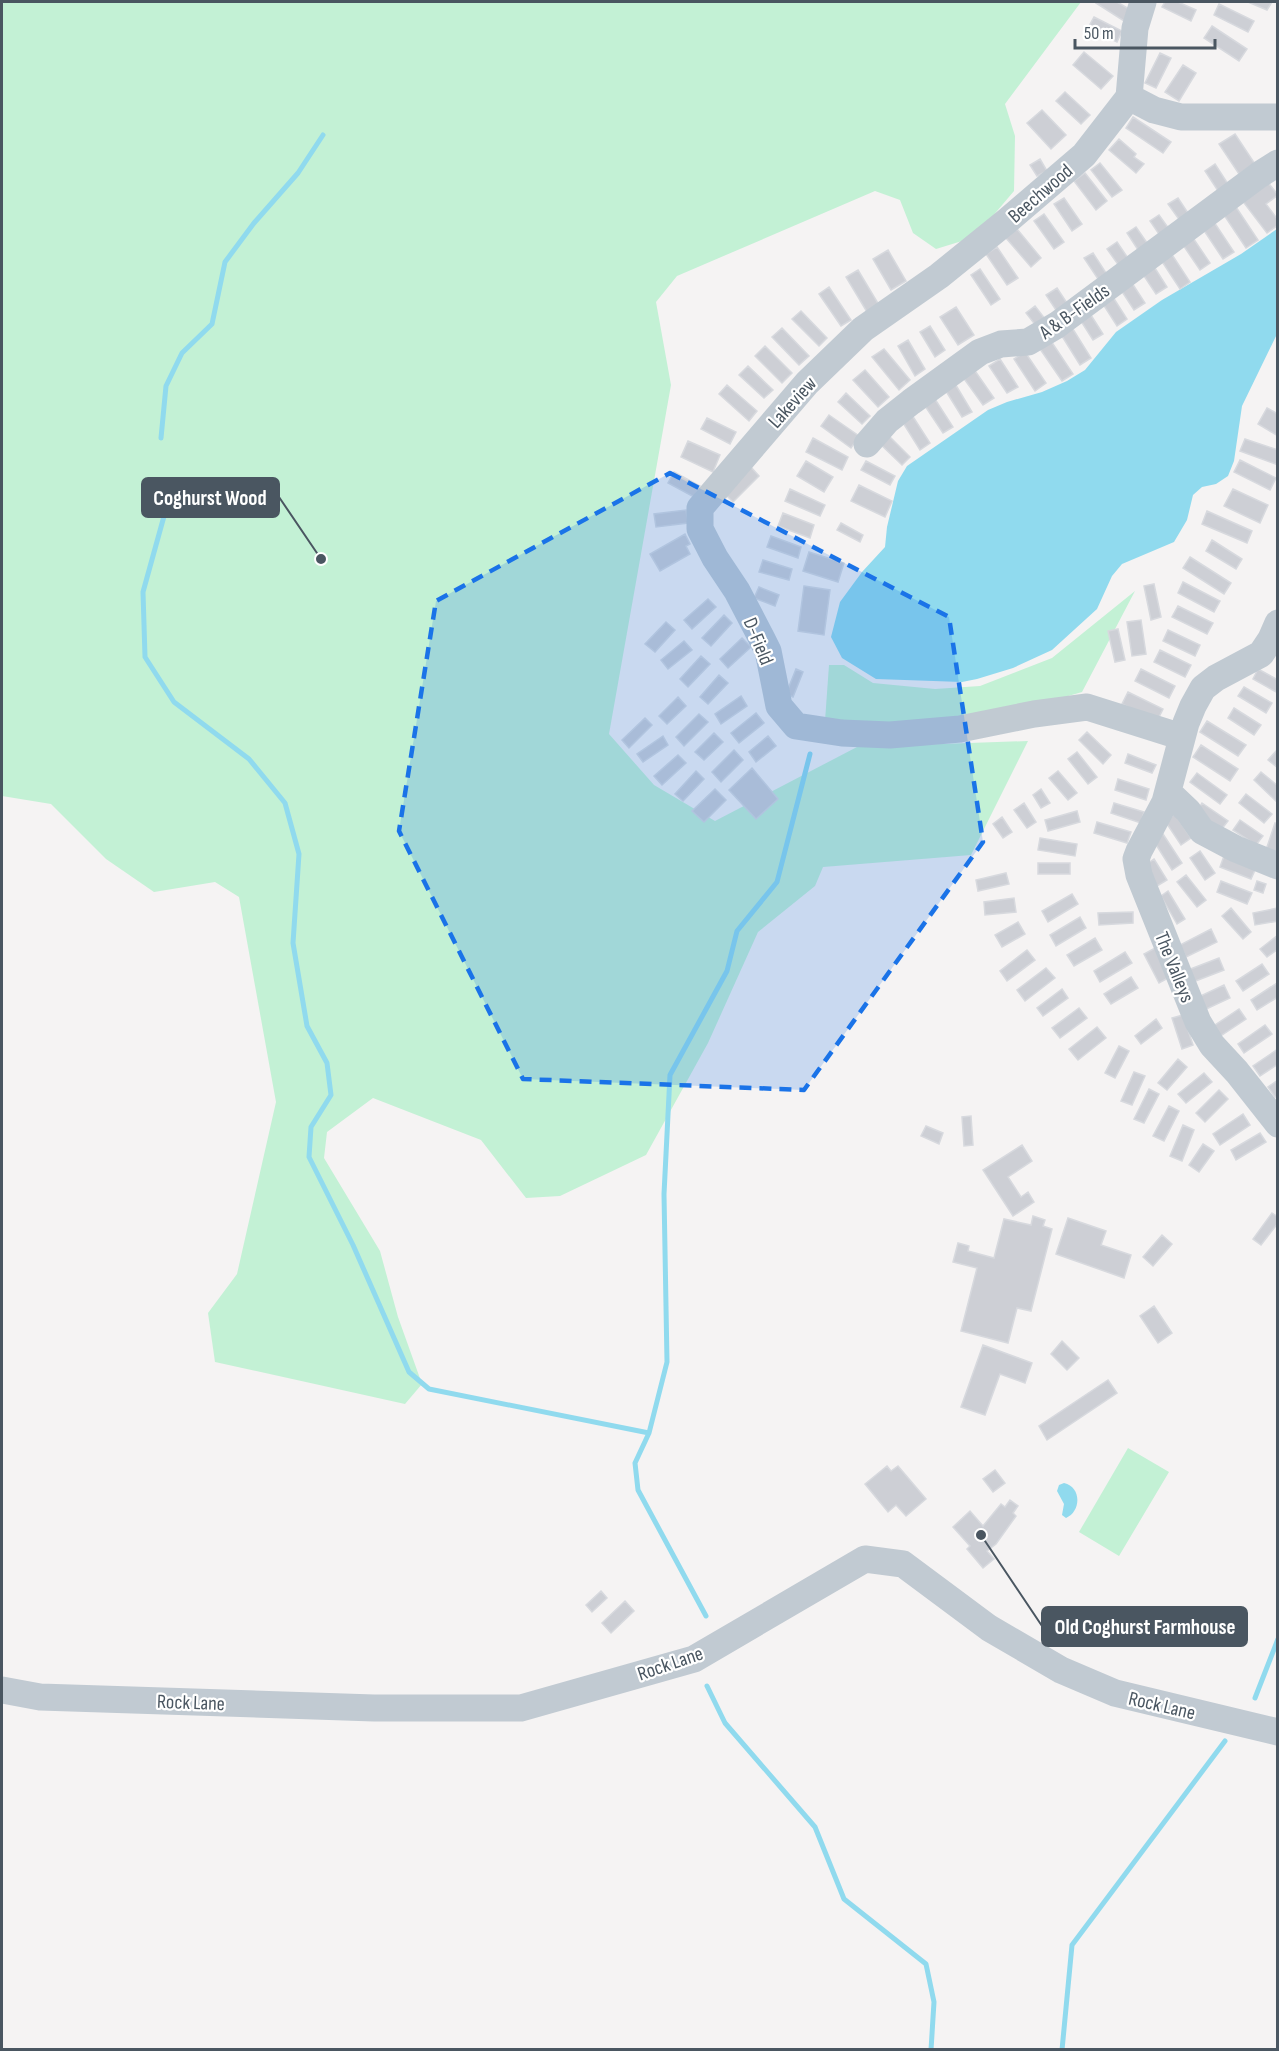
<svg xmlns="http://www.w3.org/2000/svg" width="1279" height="2051" viewBox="0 0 1279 2051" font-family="'Sofia Sans Condensed',sans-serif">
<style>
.green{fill:#c3f1d5}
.water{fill:#90daee}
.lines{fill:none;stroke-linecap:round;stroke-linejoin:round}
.stream{stroke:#90daee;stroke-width:5}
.building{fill:#cdcfd5;stroke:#d7d9de;stroke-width:1.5}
.minor{stroke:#c1cad2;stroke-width:27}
.marked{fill:#1a73e8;fill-opacity:0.2;stroke:#1a73e8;stroke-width:4.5;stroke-dasharray:12 8;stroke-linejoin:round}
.labels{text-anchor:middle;stroke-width:4.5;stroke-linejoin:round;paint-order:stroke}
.street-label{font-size:20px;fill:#4a5661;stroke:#fff}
.leader{fill:none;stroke:#4a5661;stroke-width:2}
.callout-dot{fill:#4a5661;stroke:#fff;stroke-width:2}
.callout{fill:#4a5661;stroke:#4a5661;stroke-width:2}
.callout-label{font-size:21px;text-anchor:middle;font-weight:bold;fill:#fff}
</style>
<rect width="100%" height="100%" fill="#f5f3f3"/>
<path class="green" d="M2,2H1081L1005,104L1015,136L1014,191L975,237L936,249L913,233L900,200L875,191L677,276L656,302L671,385L609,734L654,785L715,821L857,747L1028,741L971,855L823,867L815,886L758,932L708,1043L646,1155L560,1196L526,1198L481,1140L373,1098L327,1132L324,1158L380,1251L398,1317L422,1384L405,1404L215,1362L208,1313L237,1274L276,1102L239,897L215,882L154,892L106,859L51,804L2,796Z
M1135,591L1082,692L938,734L825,721L829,665H844L873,683L935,689L980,686L1052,658Z
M1128,1448L1169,1472L1119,1556L1079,1532Z"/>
<path class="water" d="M1277,229V334L1242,406L1234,461L1228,476L1216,484L1202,487L1193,495L1187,520L1174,542L1122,564L1112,576L1097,609L1052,650L1013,668L977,679L962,682L876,679L842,658L831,637L840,602L862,572L885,547L887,527L898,481L907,466L988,410L1007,402L1042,392L1067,381L1085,370L1116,332L1162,300L1241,254Z
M1064,1483C1082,1487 1081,1512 1066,1518L1062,1515L1064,1504L1057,1491L1059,1485Z"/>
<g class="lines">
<path class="stream" d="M161,438L166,386L182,353L212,324L225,262L254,223L298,173L323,135
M166,509L143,592L145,657L174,702L249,759L285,803L299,854L293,943L307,1026L327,1063L331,1095L311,1127L309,1157L353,1245L409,1372L429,1389L649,1433
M706,1616L638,1490L635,1463L649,1433L667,1362L664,1194L670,1075L727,971L737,931L777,882L810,754
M707,1686L725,1723L815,1827L844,1899L926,1964L934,2002L931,2050
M1255,1698L1278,1639
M1062,2050L1072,1945L1225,1741"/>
</g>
<path class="building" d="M1097,2H1117L1131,10L1124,21L1096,3Z
M1165,2H1178L1196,10L1191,21L1162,7Z
M1248,2H1272L1267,10Z
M1219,4L1254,21L1248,32L1214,15Z
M1094,17L1122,31L1117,42L1088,28Z
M1212,26L1247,49L1239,61L1204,38Z
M1084,52L1113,76L1101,89L1073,65Z
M1160,53L1171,58L1156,88L1145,83Z
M1183,65L1196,73L1179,101L1165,92Z
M1065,92L1090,115L1081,124L1056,101Z
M1042,110L1066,135L1051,149L1027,123Z
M1133,117L1171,142L1163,153L1126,128Z
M1235,134L1255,164L1239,174L1219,144Z
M1119,139L1136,154L1134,157L1144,164L1136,173L1109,150Z
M1040,159L1047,171L1037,176L1030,165Z
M1100,163L1122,190L1112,197L1091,170Z
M1215,164L1230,187L1220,194L1205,171Z
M1085,173L1107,201L1096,210L1074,181Z
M1266,180L1278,195L1266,204L1278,220V225L1267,233L1241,199Z
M1064,198L1082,224L1072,231L1054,204Z
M1178,198L1192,219L1183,225L1168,204Z
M1234,204L1258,240L1246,248L1222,212Z
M1044,214L1064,242L1054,249L1034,221Z
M1159,215L1172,233L1163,240L1150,221Z
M1212,219L1234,252L1223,259L1201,226Z
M1136,227L1152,250L1142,256L1127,233Z
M1017,229L1041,258L1031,267L1006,238Z
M1191,235L1210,263L1200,270L1181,242Z
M1117,242L1132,264L1122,270L1107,249Z
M997,247L1018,278L1007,285L986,254Z
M888,250L906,281L891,290L873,259Z
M1169,250L1190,282L1180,289L1159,257Z
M1093,253L1110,279L1102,285L1084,258Z
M1153,265L1167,287L1156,294L1142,273Z
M980,269L1000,299L991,305L971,275Z
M858,270L879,305L867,312L846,277Z
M1130,280L1145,303L1134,310L1119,287Z
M829,287L851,320L841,326L819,294Z
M1057,288L1071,309L1060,316L1046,295Z
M1111,294L1127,319L1117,326L1101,301Z
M1035,306L1049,324L1040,331L1026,313Z
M956,307L974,335L958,345L940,317Z
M801,311L827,338L819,346L792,319Z
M1089,312L1103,334L1093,340L1079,318Z
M930,326L945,350L935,357L920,332Z
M1071,326L1091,358L1080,365L1060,333Z
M782,328L809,356L799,365L772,337Z
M908,340L925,369L915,376L898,346Z
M1051,341L1073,374L1062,381L1040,349Z
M765,346L792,373L782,383L755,356Z
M884,349L910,380L899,390L872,357Z
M1025,352L1046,383L1035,391L1014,359Z
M1000,359L1018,387L1007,393L989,366Z
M748,366L773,390L764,398L739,375Z
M973,368L994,398L983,405L962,376Z
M865,370L889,397L878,407L853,380Z
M954,382L972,412L962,417L944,388Z
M727,385L757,411L749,421L719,394Z
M846,393L870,416L862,424L838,402Z
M933,396L953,427L943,433L923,403Z
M1267,408L1278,414V436L1258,424Z
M910,412L930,443L920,450L900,418Z
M829,415L859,436L851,448L821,426Z
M707,418L736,432L730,444L701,429Z
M885,432L910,457L902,465L877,441Z
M813,438L848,457L842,470L806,452Z
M1245,439L1278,450V465L1240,451Z
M688,441L720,455L713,472L681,457Z
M1240,460L1276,478L1270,490L1234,472Z
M806,461L833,477L824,492L797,476Z
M866,461L895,476L890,485L861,470Z
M750,466L759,476L733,502L723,492Z
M674,472L700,486L694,497L668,483Z
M859,485L892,501L885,517L851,501Z
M790,489L825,505L820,516L785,501Z
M1233,489L1268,505L1260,523L1224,506Z
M686,510L688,523L656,527L654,514Z
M1207,511L1252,531L1247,543L1202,524Z
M783,513L814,525L810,538L778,526Z
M841,523L863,535L860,542L837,530Z
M685,534L690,544L686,546L690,554L660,571L650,554Z
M771,536L801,547L798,558L767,547Z
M1212,540L1242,559L1236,569L1206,551Z
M809,552L844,563L838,582L803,571Z
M1190,557L1231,583L1224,594L1183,568Z
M763,560L792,569L789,580L759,572Z
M1183,582L1220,601L1214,612L1178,593Z
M1154,584L1161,617L1151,620L1144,586Z
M804,586L830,590L824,635L798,631Z
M759,587L779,595L775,606L754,598Z
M708,599L716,607L692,629L684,620Z
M1178,606L1213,623L1207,634L1172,617Z
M724,615L732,623L711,646L702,638Z
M1141,620L1146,654L1132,656L1127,622Z
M666,622L675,630L655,652L645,644Z
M1118,629L1125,660L1115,662L1108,631Z
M1168,630L1200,645L1195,656L1163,641Z
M742,638L751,647L728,668L720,659Z
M684,641L692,650L668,669L661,660Z
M1160,650L1191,665L1185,677L1154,662Z
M701,656L710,664L688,687L680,679Z
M796,669L803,672L793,697L786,694Z
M1141,669L1175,686L1169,698L1135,681Z
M1258,669L1278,680V693L1253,679Z
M719,675L728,683L708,704L700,697Z
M1244,687L1272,703L1266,713L1238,696Z
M1128,692L1163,709L1157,721L1122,704Z
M741,696L747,706L721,724L715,714Z
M678,697L686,706L667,724L659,716Z
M1234,708L1261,725L1254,735L1228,718Z
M756,713L764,723L739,743L731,733Z
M699,714L708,722L684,746L676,737Z
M645,718L652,725L629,748L622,740Z
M1207,721L1246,745L1238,756L1200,732Z
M1087,732L1111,755L1103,764L1079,740Z
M714,733L723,742L704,760L695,752Z
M663,736L668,745L643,762L637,754Z
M768,736L776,746L756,762L749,752Z
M1201,745L1238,769L1230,781L1193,757Z
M734,750L743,760L721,782L712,772Z
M1276,751L1278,753V768L1268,760Z
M1077,752L1097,777L1088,784L1068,759Z
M1128,754L1156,765L1152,773L1125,763Z
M678,755L686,763L662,785L654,776Z
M752,768L778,799L756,819L729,790Z
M696,771L704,779L683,801L675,794Z
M1058,771L1077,793L1068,800L1049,778Z
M1261,772L1278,786L1277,802L1254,780Z
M1197,773L1227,795L1220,804L1190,782Z
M1118,779L1149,789L1146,800L1115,790Z
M715,789L726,800L704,822L692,811Z
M1041,789L1050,803L1041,808L1033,795Z
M1246,794L1272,814L1264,823L1239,803Z
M1024,803L1036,822L1027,828L1014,810Z
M1114,803L1144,812L1141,823L1111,813Z
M1202,803L1228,821L1221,830L1196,813Z
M1077,811L1080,822L1048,831L1045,820Z
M1175,814L1191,838L1181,845L1165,821Z
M1002,817L1012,832L1003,838L993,824Z
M1240,820L1263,836L1256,845L1233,830Z
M1097,822L1131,832L1127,843L1094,833Z
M1275,823L1278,824V855L1265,853Z
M1163,834L1182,863L1172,870L1153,840Z
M1040,838L1077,844L1075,856L1038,850Z
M1200,851L1215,873L1205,880L1190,858Z
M1224,856L1256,868L1251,879L1220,867Z
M1154,859L1167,880L1157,886L1144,866Z
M1038,863H1070V874H1038Z
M1006,873L1009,884L978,891L976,880Z
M1186,875L1206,900L1197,907L1177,882Z
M1221,881L1252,893L1247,904L1217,892Z
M1257,881L1266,884L1263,893L1254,890Z
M1168,891L1185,919L1177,924L1161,896Z
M1072,894L1078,904L1048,922L1042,911Z
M1014,898L1016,912L985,915L984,902Z
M1231,908L1251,932L1243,939L1222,916Z
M1278,908V921L1255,925L1253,913Z
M1133,912V923L1099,925L1098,913Z
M1080,917L1086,928L1056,946L1050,935Z
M1018,922L1025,934L1002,947L995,935Z
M1211,929L1217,942L1186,957L1180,945Z
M1278,935V949L1267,957L1260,949Z
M1095,938L1102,950L1074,966L1067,955Z
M1155,948L1170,977L1159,983L1144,954Z
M1027,950L1035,960L1007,981L1000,971Z
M1125,952L1132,963L1100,982L1094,971Z
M1219,958L1224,970L1193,982L1188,970Z
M1262,964L1269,974L1243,991L1236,981Z
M1046,968L1055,978L1025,1001L1017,990Z
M1131,977L1138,988L1111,1004L1104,994Z
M1277,983L1278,997L1257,1010L1251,1000Z
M1224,985L1230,998L1202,1011L1196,998Z
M1062,989L1068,998L1043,1016L1037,1008Z
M1079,1008L1087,1018L1060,1038L1052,1028Z
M1239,1009L1246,1019L1219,1037L1212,1027Z
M1183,1015L1193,1045L1182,1049L1172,1018Z
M1156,1019L1162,1028L1141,1044L1135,1036Z
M1265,1025L1272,1034L1244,1053L1238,1044Z
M1097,1027L1106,1038L1078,1060L1069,1049Z
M1119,1046L1129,1051L1115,1078L1105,1073Z
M1278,1049V1064L1260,1076L1253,1066Z
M1178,1059L1187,1067L1167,1090L1158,1083Z
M1134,1072L1145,1076L1132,1105L1121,1101Z
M1204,1073L1212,1082L1186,1103L1178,1094Z
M1278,1080V1096L1275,1097L1268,1087Z
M1149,1089L1159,1094L1144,1123L1134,1119Z
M1219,1090L1228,1099L1205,1122L1196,1113Z
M1169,1106L1179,1111L1164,1141L1153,1136Z
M1243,1114L1250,1125L1220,1145L1213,1134Z
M971,1116L973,1145L964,1146L962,1117Z
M1183,1125L1194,1130L1182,1161L1170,1156Z
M926,1126L943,1133L939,1144L921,1136Z
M1260,1133L1266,1142L1236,1160L1231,1150Z
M1203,1144L1214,1151L1199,1172L1189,1165Z
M1022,1145L1032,1161L1008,1177L1021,1197L1028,1192L1034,1202L1013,1216L983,1170Z
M1272,1213L1278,1217V1223L1261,1245L1253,1239Z
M1033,1216L1045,1220L1043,1226L1052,1229L1031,1311L1017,1308L1008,1343L961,1331L977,1268L953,1262L958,1243L969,1246L968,1251L994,1258L1004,1219L1031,1225Z
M1068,1218L1106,1231L1101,1245L1131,1255L1124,1278L1056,1254Z
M1162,1235L1172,1244L1153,1266L1143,1257Z
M1154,1306L1172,1333L1158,1343L1140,1316Z
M1062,1341L1079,1358L1067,1370L1051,1354Z
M983,1345L1032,1363L1025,1383L1000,1374L985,1415L961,1407Z
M1108,1380L1117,1393L1047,1440L1039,1426Z
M887,1466L891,1471L898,1466L926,1499L906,1516L896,1505L888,1512L865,1484Z
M995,1470L1005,1483L993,1492L983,1479Z
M1010,1500L1018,1506L1013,1513L1016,1516L996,1544L987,1551L994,1559L983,1568L967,1549L970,1546L953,1527L970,1511L983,1526L1001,1504L1005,1507Z
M601,1591L607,1598L592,1612L586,1605Z
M625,1601L634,1611L611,1633L602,1623Z"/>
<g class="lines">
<path class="minor" d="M1143,2L1135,28L1129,97L1154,110L1181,117H1278
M1129,97L1084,155L1007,221L939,276L863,329L807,383L700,508V529L715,558L737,591L762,639L768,651L779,706L796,726L842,733L890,735L960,729L1034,714L1087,707L1182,737
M867,444L887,421L911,402L980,352L1001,344L1028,342L1057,325L1259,175L1278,163
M1278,623L1271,639L1261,654L1216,678L1203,688L1193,706L1186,723L1165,802L1139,851L1136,859L1139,875L1198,1022L1212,1045L1237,1072L1278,1124
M1168,792L1188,811L1202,831L1236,849L1278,866
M2,1690L40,1697L374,1708H521L694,1659L865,1559L903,1564L989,1628L1061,1670L1115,1693L1278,1732"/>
</g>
<path class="marked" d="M670,473L949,617L983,842L804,1090L523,1079L399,831L436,601Z"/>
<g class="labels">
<g class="street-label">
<text transform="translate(1040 193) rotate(-41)" y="7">Beechwood</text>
<text transform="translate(1074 311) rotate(-35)" y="7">A &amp; B-Fields</text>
<text transform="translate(792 402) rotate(-48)" y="7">Lakeview</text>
<text transform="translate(759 641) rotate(68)" y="7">D-Field</text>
<text transform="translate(1175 967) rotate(68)" y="7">The Valleys</text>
<text transform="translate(670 1663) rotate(-19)" y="7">Rock Lane</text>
<text transform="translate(191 1702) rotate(2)" y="7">Rock Lane</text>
<text transform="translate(1162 1705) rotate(13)" y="7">Rock Lane</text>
</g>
</g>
<path class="leader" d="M321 559L279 497M981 1535L1042 1626"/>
<g class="callout-dot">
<circle cx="321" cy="559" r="6"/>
<circle cx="981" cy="1535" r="6"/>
</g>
<g class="callout">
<rect x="142" y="478" width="137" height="39" rx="6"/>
<rect x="1042" y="1607" width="205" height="39" rx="6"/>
</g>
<g class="callout-label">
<text x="210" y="505">Coghurst Wood</text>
<text x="1145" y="1634">Old Coghurst Farmhouse</text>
</g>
<rect width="1279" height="2051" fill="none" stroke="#4a5661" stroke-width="6"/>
<path d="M1075 39v9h140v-9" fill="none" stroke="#4a5661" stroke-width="3"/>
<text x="1084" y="39" font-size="18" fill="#4a5661" stroke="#ffffff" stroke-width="4.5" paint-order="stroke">50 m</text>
</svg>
